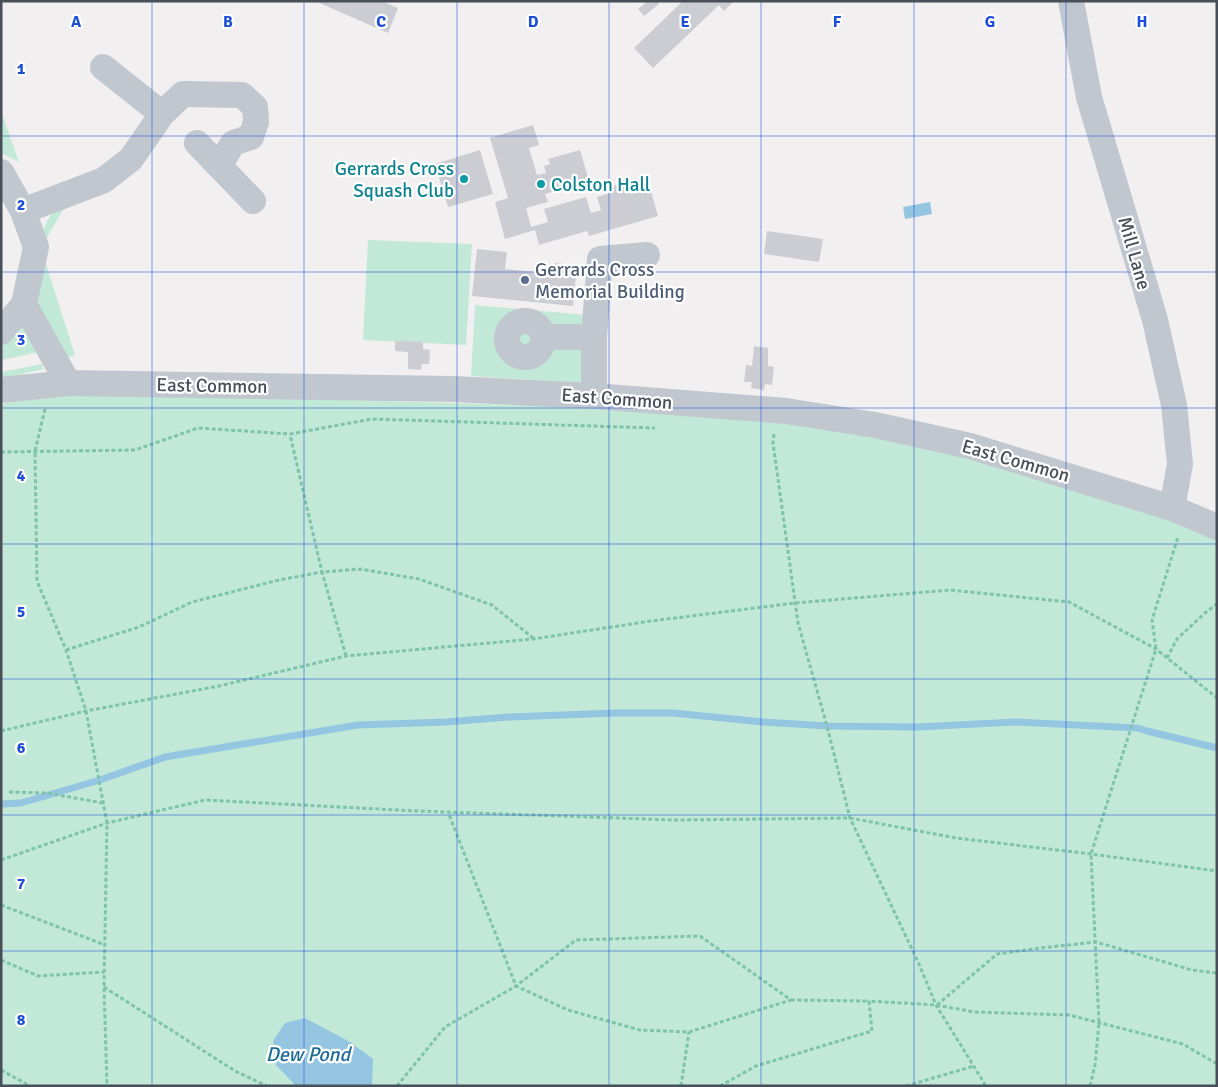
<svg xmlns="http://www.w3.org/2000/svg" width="1218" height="1087" viewBox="0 0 1218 1087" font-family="Signika,sans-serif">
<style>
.green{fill:#c2e9d7}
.water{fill:#94c6e1}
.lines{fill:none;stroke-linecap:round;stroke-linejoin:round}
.stream{stroke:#94c6e1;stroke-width:7}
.building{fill:#cccdd2}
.path{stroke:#7ec3ab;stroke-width:3;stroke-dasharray:4 2.5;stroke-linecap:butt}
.minor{stroke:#c1c7cf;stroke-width:26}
.grid{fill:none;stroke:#1d4ed8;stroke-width:1;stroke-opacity:0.55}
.culture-dot{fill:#0f9aa8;stroke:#fff;stroke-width:2}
.service-dot{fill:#5c6f8a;stroke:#fff;stroke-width:2}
.labels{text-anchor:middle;stroke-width:4.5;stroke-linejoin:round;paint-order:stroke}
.culture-label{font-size:19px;fill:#0d838f;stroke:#fff;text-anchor:end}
.street-label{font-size:19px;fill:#494f59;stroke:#fff}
.service-label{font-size:19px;fill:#4e5e75;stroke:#fff;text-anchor:start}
.water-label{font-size:20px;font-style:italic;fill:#1d6d98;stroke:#fff}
.grid-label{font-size:16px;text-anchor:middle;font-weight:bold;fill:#1d4ed8;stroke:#fff;stroke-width:4.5;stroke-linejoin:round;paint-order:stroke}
</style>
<rect width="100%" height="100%" fill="#f1efef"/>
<path class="green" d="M1,113L2,114L19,162L1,153Z
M67,203L45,241L42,238C46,218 50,214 67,203Z
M368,240L472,244L466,345L363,340Z
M44,258L75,355L63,359L48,348L34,285Z
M475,305L587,315L582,383L471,376Z
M23,327L40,352L1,360V346L17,328Z
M42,364L43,369L1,379V372Z
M57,394L217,396L552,406L710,414L836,430L951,453L1083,486L1217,540V1086H1V405L10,401Z"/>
<path class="water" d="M930,202L932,214L905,219L903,207Z
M305,1018L350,1042L373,1059L372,1086H296L276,1065L273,1041L285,1023Z"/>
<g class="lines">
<path class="stream" d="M1147,731L1217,748
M1,804L21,803L100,780L165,757L358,725L446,722L509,717L616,713H673L763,722L827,726L918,727L1015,722L1137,728L1150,732"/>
</g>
<path class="building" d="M315,1H382L398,8L388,33Z
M648,1H657L659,4L644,16L638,9Z
M683,1H734L724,11L719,5L653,68L634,48Z
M533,125L539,145L529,148L537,175L546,173L544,166L550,164L548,159L580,150L589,181L545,194L548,202L526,208L531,227L548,222L544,209L586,197L591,213L601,210L597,197L610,193L615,185L622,183L629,188L630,194L650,188L658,216L589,236L587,231L539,245L535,230L505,239L495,202L508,198L490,138Z
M480,150L493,194L448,207L435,164Z
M767,231L823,239L819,262L764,254Z
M477,249L507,252L505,269L554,274L555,263L577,265L573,306L472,296Z
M395,341L423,342V349L430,350L429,364H422L421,370L408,369V352L395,351Z
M754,346L768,348V366L774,367L772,385L765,384L764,390L751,388L752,382H744L746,365L752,366Z"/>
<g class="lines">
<path class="path" d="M45,409L35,451L37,581L66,650L86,711L107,823L104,987L107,1086
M774,434L773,443L798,623L827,726L850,818L919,964L936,1005L986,1086
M1,452L135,450L198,428L290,434L372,419L655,428
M66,650L139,627L192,602L279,580L322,572L290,435
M346,656L322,572L360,569L419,579L492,605L533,638
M1167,658L1177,639L1205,613L1217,604
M1,731L86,711L219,686L346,656L533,639L651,621L795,603L950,590L1069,602L1156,649L1217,698
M9,792L47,793L103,803
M1,860L107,823L205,800L417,811L675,820L850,818L956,838L1091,854L1217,871
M1,905L105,945
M1,960L38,976L104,972
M104,987L235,1071L267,1086
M791,1000L869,1001
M937,1005L997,954L1040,948L1096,942L1192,970L1217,973
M1,1070L30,1086
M397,1086L445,1027L516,986L576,940L700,936L791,1000L689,1032L640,1030L568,1010L516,986L448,812
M681,1086L689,1032
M720,1086L756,1066L872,1031L869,1001L936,1005L974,1012L1069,1015L1183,1044L1217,1064
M906,1086L974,1066
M1090,1086L1095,1065L1099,1023L1091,854L1156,649L1152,620L1178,537"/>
<path class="minor" d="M1071,1L1089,97L1155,320L1174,405L1180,464L1172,508
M103,67L162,114
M197,143L253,201
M1,172L23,211L36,247L24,304L68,383
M23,211L104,180L131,159L162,114L183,94L242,95L255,107L256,122L251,137L233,143L219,166
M507 339a18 18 0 1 1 36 0a18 18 0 1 1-36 0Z
M1,332L24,304
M543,337H594V396
M594,337L600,259L647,255
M1,390L68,383L453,389L594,396L786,411L875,425L970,446L1172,508L1217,527"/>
</g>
<path class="grid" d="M152,1V1086M304,1V1086M457,1V1086M609,1V1086M761,1V1086M914,1V1086M1066,1V1086M1,136H1217M1,272H1217M1,408H1217M1,544H1217M1,679H1217M1,815H1217M1,951H1217"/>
<g class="culture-dot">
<circle cx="464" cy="179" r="5"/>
<circle cx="541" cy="184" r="5"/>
</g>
<circle class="service-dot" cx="525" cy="280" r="5"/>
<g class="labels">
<g class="culture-label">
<text x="454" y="175">Gerrards Cross<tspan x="454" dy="22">Squash Club</tspan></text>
<text x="551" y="191" text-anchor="start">Colston Hall</text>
</g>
<g class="street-label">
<text transform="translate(1135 253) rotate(74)" y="7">Mill Lane</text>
<text transform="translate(212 385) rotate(1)" y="7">East Common</text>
<text transform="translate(617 398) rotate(4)" y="7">East Common</text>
<text transform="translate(1016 460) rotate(16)" y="7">East Common</text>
</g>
<g class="service-label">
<text x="535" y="276">Gerrards Cross<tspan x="535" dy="22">Memorial Building</tspan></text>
</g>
<g class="water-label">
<text x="308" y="1061">Dew Pond</text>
</g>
</g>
<g class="grid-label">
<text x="76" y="27">A</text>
<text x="228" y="27">B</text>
<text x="381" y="27">C</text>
<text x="533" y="27">D</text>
<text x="685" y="27">E</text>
<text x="837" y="27">F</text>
<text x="990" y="27">G</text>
<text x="1142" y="27">H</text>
<text x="21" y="74">1</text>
<text x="21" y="210">2</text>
<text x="21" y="345">3</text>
<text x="21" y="481">4</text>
<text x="21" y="617">5</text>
<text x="21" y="753">6</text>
<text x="21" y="889">7</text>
<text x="21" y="1025">8</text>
</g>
<rect width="1218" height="1087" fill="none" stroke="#494f59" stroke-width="5"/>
</svg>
